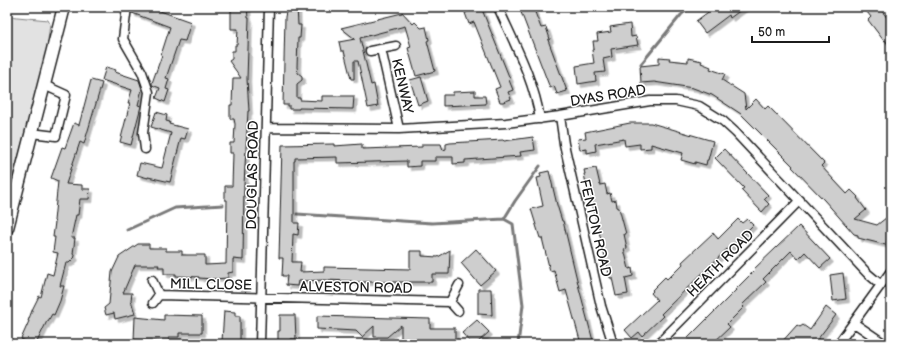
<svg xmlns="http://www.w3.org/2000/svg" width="898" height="351" viewBox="0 0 898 351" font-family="'Balsamiq Sans',sans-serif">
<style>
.green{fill:#e2e2e2;stroke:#7f7f7f}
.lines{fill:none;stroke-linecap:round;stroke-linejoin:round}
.stream{stroke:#7a7a7a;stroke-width:3}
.building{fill:#cecece;stroke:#1c1c1c;filter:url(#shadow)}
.street-casing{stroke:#1c1c1c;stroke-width:11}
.secondary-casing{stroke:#1c1c1c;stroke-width:15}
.street{stroke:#fff;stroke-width:8}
.secondary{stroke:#fff;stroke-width:12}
.labels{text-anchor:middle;stroke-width:3;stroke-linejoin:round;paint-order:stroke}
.street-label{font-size:14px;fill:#1c1c1c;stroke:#fff}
</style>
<defs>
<filter id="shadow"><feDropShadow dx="3.5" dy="3.5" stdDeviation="0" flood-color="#0004"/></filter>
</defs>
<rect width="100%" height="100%" fill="#fff"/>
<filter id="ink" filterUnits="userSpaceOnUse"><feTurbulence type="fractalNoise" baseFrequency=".025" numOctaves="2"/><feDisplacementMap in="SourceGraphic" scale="8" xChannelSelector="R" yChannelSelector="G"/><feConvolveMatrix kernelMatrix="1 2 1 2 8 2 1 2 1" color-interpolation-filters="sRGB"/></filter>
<g filter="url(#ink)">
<path class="green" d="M7,16L48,20L50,24L46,55L7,199Z"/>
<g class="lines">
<path class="stream" d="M641,64L681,15L690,7
M297,214L432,223L504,219L515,201L540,166
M504,219L513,224L523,305L518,344
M127,230L175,208L223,205"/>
</g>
<path class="building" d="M132,7H149L191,22L185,41L179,40L166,78L169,79L166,89L169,90L165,102L156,98L160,88L152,85V83L162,55H161L170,27L132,13Z
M231,7H247L248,18H249L247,79L249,111H248L244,185L243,260L233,259V272L228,273V278L213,279L199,278V277L176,276V274H164V267H158L159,265H135L123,293H132L131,300L135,314L115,319L114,313L106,315L104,308L109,304L112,272L119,257L138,244H149V248H166V251H182V255H205V265L226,264L227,200H225V186H232L233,153H230V143H234L235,124L234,119H230V105H232L233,78H241L229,61L232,59V51H235V45H237L238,29H231Z
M287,7H297L298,25H301L300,38H298L297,67L298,73L302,76V80L297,84V98H300V100L322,101V96H354L353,109L299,108V109H289V105H283L285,17Z
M468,7H481L510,79L509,80L513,90L508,92L511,99L503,102H500L495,89L500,87L474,22L469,24L465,13L469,11Z
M519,7H533L541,28L546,27L550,39L548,40L567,91L557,94L554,86L550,88Z
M715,7H745L730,18L729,15L705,33L696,21Z
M863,7H879L891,23V48L885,40L884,41L868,20L871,17Z
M402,12L413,24L415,22L421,28L426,27L429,40L427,41L435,71L416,76L408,48L411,47L405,26L360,38L371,85L374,84L378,106L368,108L358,61H354V79H351L344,51H341L339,42L355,39L341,28L402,13Z
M630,24L631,37L636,36L638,45L611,49L612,57L603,59L605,72L595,73L596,81L578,84L576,66L594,63L592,50L594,49L593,41H598L597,34L611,32L610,27L616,26Z
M659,57L670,58L669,60L688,62V58L702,61L701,63L711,67L710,69L725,74L722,80L744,94L746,109L756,99L765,109L768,106L824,163L821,166L847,194L851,190L858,197L857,198L866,210L855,219L877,225L891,214V226L886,245L858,238V235L854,234L824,200L792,167L793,166L741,114L712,95L693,88L654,82L641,83L640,66L659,64Z
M106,67L116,70L115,72L139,80L142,89L138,105L141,106L131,145L120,142L130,103H128L132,90L102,80Z
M421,77L428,101L418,105L410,80Z
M91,80L102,83L84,144L80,142L66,184L82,185V189H90L89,199H80L78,215H76L71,238H75L73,254L75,257L69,263H66L60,286H64L60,301L54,315L52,314L48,321H47L36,344H32L21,339L29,321H28L33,308L39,296L41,297L47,273L53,275L58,253L53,252L55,237H53L55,222L54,221L58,181L51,178L62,147L65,148L74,123L79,125Z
M475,91V96H485L486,104L443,106V95H453V92Z
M156,112L167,115L166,121L170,122L169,124L188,129L185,139L181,138L170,182L148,177V178L137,175L140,163L162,168L171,133L151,127Z
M630,123H651L713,141L708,160H707L706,165L695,162V164L681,160L683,153L651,144V148L640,149V144L625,146L624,139L595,144L596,151L587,153V149L580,150L578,139L586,138L585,132Z
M533,137L535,150L520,152L521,156L465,160V163L453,164V157H435V161H420V166L407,167V161L337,163V157L295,158V161H294V223H299L298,235L293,234L292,262H301L300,272L324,271V267L410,269V251H422V256L438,257L450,250L449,274H432V282H352V281L324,280L298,281L297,286L286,285L287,276H282L283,258H279L282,145L334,144V146L362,144V149L422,147V144H441L443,150L446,149V144L450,143L503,140L504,141Z
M724,149L768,195L764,199L769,204L762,212L741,190L744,188L715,158Z
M596,168L600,185L605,184L607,194L610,193L612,201L616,200L617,207L619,208L626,234H624L627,248L624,249L629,269L632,268L633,276L625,278L628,294L616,296L612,278H610L593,206L588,193L584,174H585L584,170Z
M549,171L557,205L562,221H563L579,288L593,341L581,344L566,290L560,292L554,270L550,271L542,238H540L531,209L543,206L537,178L541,177L540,173Z
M738,219L742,223L747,219L753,225L731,247L730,246L661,314L663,316L642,336L639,332L632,338L625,330L657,300L651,293L653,291L652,290L665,277L667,279L670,276V277L683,264L682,262L713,233L718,239Z
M799,226L830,259L820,268L805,252L798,259L791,251L763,279L766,282L742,305L744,307L727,324L730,327L712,344H692L687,339L736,290H735L755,270L754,269Z
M476,249L496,271L480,285L461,263Z
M843,273L846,299L833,301L830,275Z
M478,289H491L492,315L478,314Z
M826,307L836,315L814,344H780L797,325L800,327L803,325L810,330Z
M224,311L235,312V316H240V342L222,341Z
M164,315L202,316V333H179V337H169V342L134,340L135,317L164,320Z
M280,315H295L296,339H291V344H278V331H280Z
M317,316L430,319V328H455V344H433V341L415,340V344H401V325L387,337H374V326L362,337L356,331L317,329Z
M477,320L489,332L476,344H472L462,333Z"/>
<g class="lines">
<g class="street-casing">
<path id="street" d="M127,7L123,39L142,72L149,92L143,133L145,149
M498,7C514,43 534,80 540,119
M381,49L399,129
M370,51L396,46
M560,116L564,144L601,306L613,344
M266,128L399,129L506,123L560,116L650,101H676L699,106L723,121L736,133L867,273L880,284
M31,133L56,136L66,95L44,85
M152,280L159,295L153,303
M159,295L450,302
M458,311L450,302L459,285
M854,323L885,344
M260,344L269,7
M658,344L800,200
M838,344L891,271"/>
</g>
<g class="secondary-casing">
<path id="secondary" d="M7,228L64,7"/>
</g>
<use href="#street" class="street"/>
<use href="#secondary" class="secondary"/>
</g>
</g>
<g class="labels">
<g class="street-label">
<text transform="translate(403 86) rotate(77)" y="5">KENWAY</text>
<text transform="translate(608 95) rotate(-9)" y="5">DYAS ROAD</text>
<text transform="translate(252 175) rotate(-89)" y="5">DOUGLAS ROAD</text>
<text transform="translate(596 228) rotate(77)" y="5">FENTON ROAD</text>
<text transform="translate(720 263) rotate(-45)" y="5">HEATH ROAD</text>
<text transform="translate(211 284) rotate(1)" y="5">MILL CLOSE</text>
<text transform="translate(356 287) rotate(1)" y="5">ALVESTON ROAD</text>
</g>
</g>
<rect width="898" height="351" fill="none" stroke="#fff" stroke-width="24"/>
<rect x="12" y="12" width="874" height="327" fill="none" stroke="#1c1c1c" stroke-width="1.5" filter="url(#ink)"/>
<path d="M752 36v6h77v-6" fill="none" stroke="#1c1c1c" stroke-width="2"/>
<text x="758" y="36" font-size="12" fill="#1c1c1c" stroke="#ffffff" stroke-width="3" paint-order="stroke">50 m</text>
</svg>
